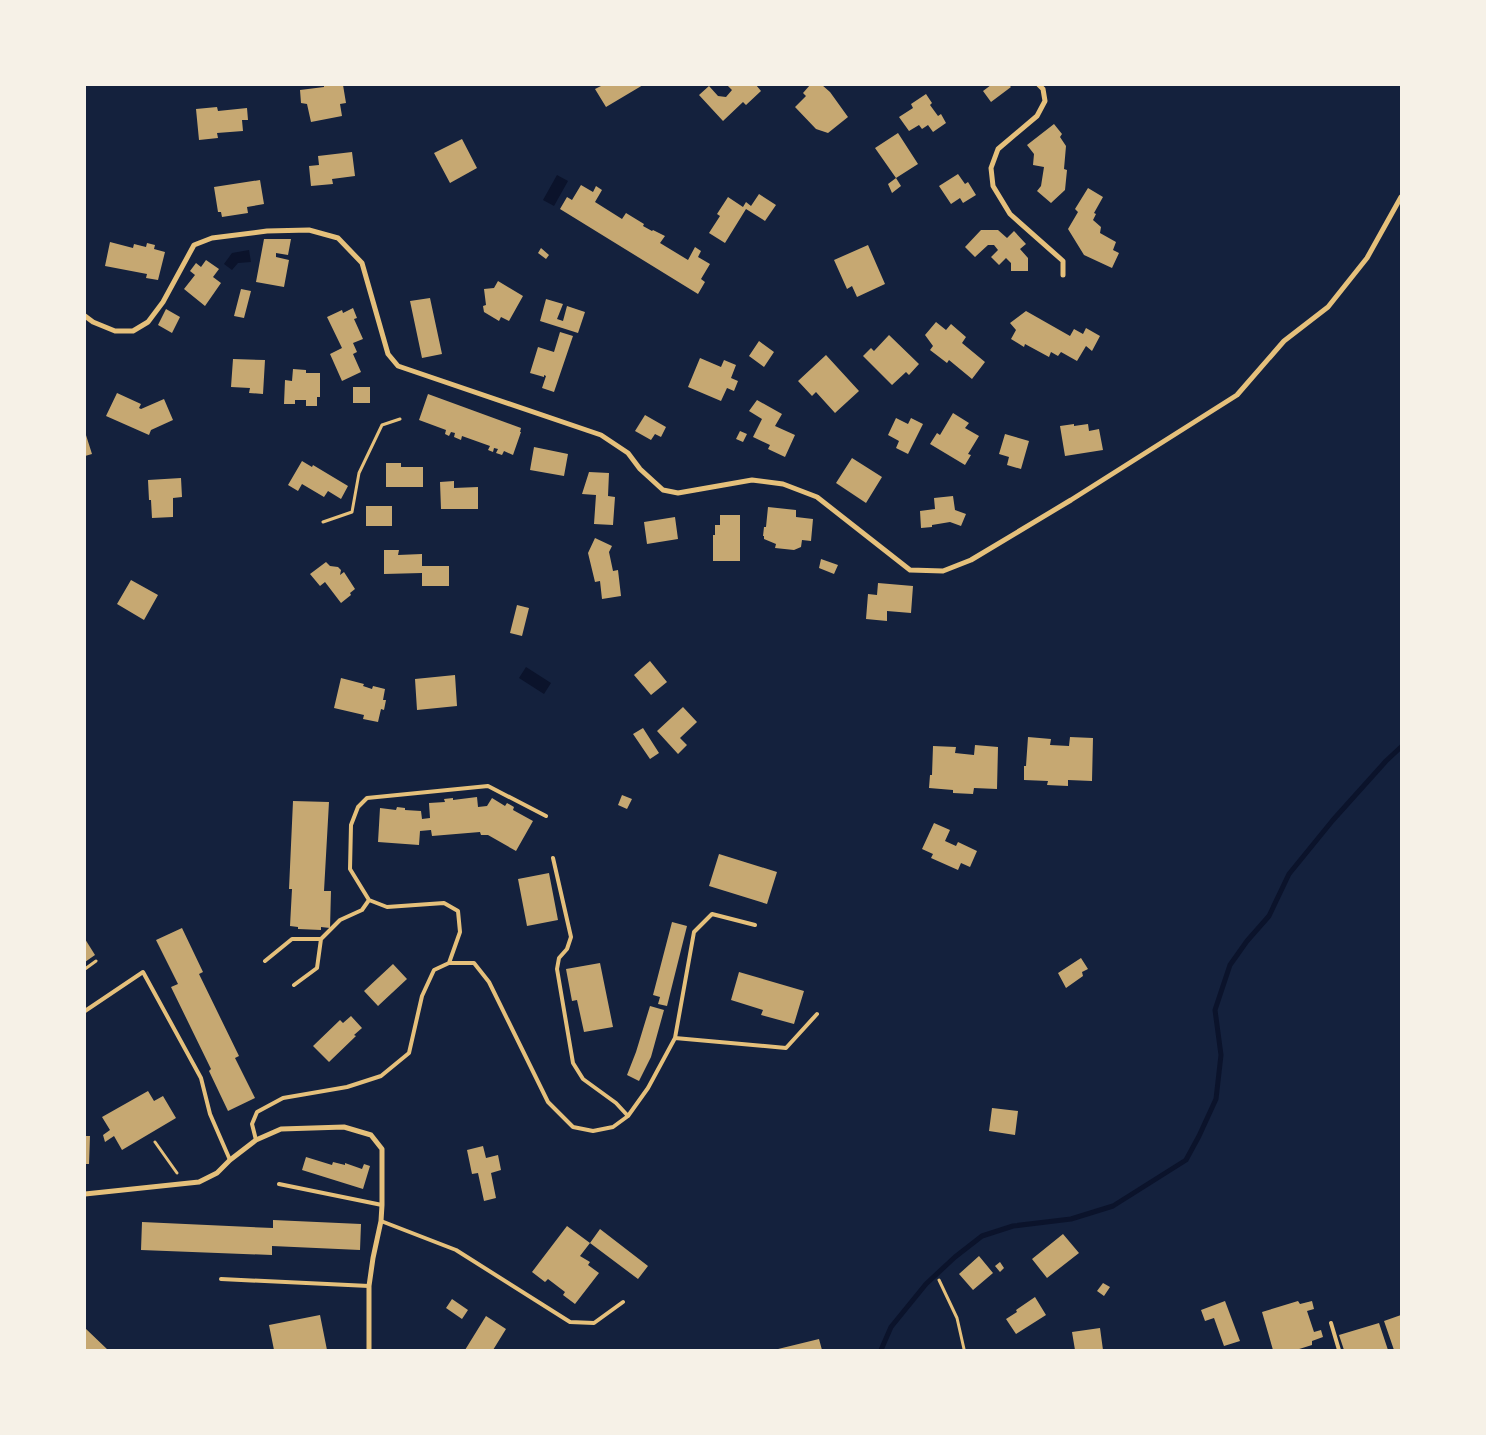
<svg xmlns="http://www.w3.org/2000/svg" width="1486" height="1435" viewBox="0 0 1486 1435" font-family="Karla,sans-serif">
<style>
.water{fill:#0b132b}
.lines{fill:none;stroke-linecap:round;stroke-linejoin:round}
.stream{stroke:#0b132b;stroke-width:5}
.building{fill:#c6a872}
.path{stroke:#e5c07b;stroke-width:3}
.service{stroke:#e5c07b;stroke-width:4}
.minor{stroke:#e5c07b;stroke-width:5}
</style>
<rect width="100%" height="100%" fill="#14213d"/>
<path class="water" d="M557,175L568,181L554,206L543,200Z
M249,250L251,262L238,263L232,270L224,264L232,253Z
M526,667L551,683L544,694L519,678Z"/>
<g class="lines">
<path class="stream" d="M881,1350L891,1327L926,1284L955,1257L982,1236L1013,1226L1071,1219L1113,1206L1186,1160L1199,1136L1216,1099L1221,1055L1215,1010L1230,965L1247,941L1269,916L1289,874L1333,820L1386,761L1401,747"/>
</g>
<path class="building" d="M324,85H343L346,103L340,104L342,116L311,122L307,104L301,103L300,90L324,87Z
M603,85H643L606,107L595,89Z
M727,85H756L761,91L746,105L743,102L723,121L699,95L709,86L718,96L726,97L732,90Z
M810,85H822L830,92L848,117L828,133L816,129L795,107L806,96L803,93Z
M991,85H1009L1011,87L991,102L983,91Z
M926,94L932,103L930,105L938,116L941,114L946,123L933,132L928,125L922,129L919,125L909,131L899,117L913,108L911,104Z
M217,107L218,111L247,108L248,120H242L243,131L217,133L218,138L199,140L196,109Z
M1054,124L1062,134L1060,137L1066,146L1064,169L1067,170L1065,190L1051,203L1037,191L1041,186L1044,167L1033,165L1034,154L1027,145Z
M898,133L918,164L896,178L875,148Z
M462,139L477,168L450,183L434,153Z
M352,152L355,176L332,179L333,184L311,186L309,166L319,165L318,156Z
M958,174L965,184L968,182L976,195L963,203L960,198L951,204L939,186Z
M896,178L901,186L892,193L888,184Z
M260,180L264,204L247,207L248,213L222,217L221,212H218L214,187Z
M581,185L593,192L596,186L602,190L595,202L622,219L626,213L644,224L643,226L652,231L653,230L665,236L660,243L688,260L695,247L701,251L698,257L710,264L701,279L705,282L698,294L560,209L567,197L572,200Z
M1088,188L1103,197L1094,213L1096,214L1093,220L1101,227L1100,233L1116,242L1113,250L1119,253L1112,268L1084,255L1068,229L1078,212L1075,209Z
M759,194L776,205L765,221L746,209L725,243L709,233L720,216L717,214L728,197L743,207L746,202L751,206Z
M981,230H998L1007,238L1014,231L1026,244L1020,249L1028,258V271H1011V263L1006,258L999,265L991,257L998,250L994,245H988L975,257L965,247Z
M264,239H291L288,255L276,253V257L289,260L284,287L256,282Z
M110,242L133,248L134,244L146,247L147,243L155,245L154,249L165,252L158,280L146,278L147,274L105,266Z
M868,245L885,284L857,297L852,286L847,289L834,260Z
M541,248L549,255L546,259L538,253Z
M206,260L219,269L213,277L221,283L205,306L184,289L195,275L190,271L196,263L201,267Z
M498,281L523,296L509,321L501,317L499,321L484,312L483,306L486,305L484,289L494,288Z
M241,289L251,291L244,318L234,316Z
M430,298L442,354L422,358L410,301Z
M546,299L563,304L557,319L563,321L567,306L585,312L578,333L540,321Z
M353,308L357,318L354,319L363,339L353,343L357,352L353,354L361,372L342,381L330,354L342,348L327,317L342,310L343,313Z
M166,309L180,317L172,333L158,325Z
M1026,311L1070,336L1074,329L1083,334L1086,328L1100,336L1092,351L1086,346L1077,361L1061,352L1058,356L1051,352L1049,357L1025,344L1024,347L1011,339L1016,330L1010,323Z
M936,322L946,330L951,324L966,337L962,343L985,362L972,379L949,360L947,363L930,350L933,346L925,335Z
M560,332L573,336L554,392L542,388L546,376L544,375V377L530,373L538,347L554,352Z
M889,335L919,364L909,375L906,372L892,385L863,356L871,348L874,351Z
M759,341L774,352L764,367L749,356Z
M826,355L859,391L835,413L816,392L812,396L798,381Z
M700,358L721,367L724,360L736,365L731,378L738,381L734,391L727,388L721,401L688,387Z
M233,359L265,360L263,394L249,393L250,388L231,387Z
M293,369L306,370V373H320V397H317V406H306V400H295V404H284L285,380L292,381Z
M353,387H370V403H353Z
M117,393L141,404L139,408L141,409L164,399L173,420L151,430L149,435L106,416Z
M428,394L521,428L520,432H521L513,455L504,451L502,455L496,453L498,449L494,448L493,452L488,450L490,446L462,436L461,440L454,437L455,433L451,432L449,436L445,434L446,430L419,420Z
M757,400L782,414L775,426L795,435L785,457L768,449L770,445L753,437L762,419L749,411Z
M953,413L969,423L965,428L979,436L968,454L971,455L965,465L930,444L937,433L940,435Z
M645,415L666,427L661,437L655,434L651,440L635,431Z
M896,418L908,424L911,418L923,424L908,454L896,448L899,441L888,435Z
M1074,424V426L1088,424L1089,431L1099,429L1103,450L1065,456L1060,426Z
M740,431L747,434L743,442L736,439Z
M85,432L92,454L85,456Z
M1005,434L1029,441L1021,469L1007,465L1009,457L999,454Z
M534,447L568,454L564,476L530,470Z
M852,458L882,477L866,503L836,483Z
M302,461L312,467L313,465L348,486L341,499L328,491L324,497L302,484L298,491L288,485Z
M386,463H401V467H423V487H386Z
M589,472L609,473L608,496L615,497L613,525L594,524L596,495L582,494Z
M181,478L182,497L173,498V517L152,518L151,500H149L148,480Z
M454,481V488L478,487V509H441L440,482Z
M953,496L955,510L966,514L961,526L950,522L932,525V527L921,528L920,511L935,509L934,498Z
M366,506H392V526H366Z
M768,507L796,510V517L813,519L811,541L802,540L801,547L794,550L775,548L776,544L764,539V536H763L764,527H766Z
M720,515H740V561H713V535H715V525H720Z
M675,517L678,539L647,544L644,522Z
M595,538L612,546L609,552L613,571L618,570L621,596L602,599L600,581L595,582L588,553Z
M384,550H399L398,555L422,554V566H449V586H422V573L384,574Z
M821,559L838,565L834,574L819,568Z
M326,562L330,566L338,567L341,570L340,575L344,572L355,589L350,593L351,595L341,603L325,582L320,586L310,574Z
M131,580L158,595L144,620L117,604Z
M878,583L913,586L911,613L887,611V621L866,619L868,594L877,595Z
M517,605L529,608L522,636L510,633Z
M650,661L667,682L651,695L634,675Z
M455,675L457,706L417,710L415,679Z
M341,678L364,684L363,686L372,689L373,686L385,689L383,700H386L384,710L381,709L378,722L363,719L364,715L334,708Z
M683,707L697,722L680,738L687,745L678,754L657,731Z
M643,728L659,753L650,759L633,734Z
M1028,737L1051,739L1050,745L1069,746L1070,737L1093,738L1092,781L1068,780V786L1047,785L1048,781L1024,780V766H1026Z
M975,745L998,747L997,789L974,788L973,794L953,793V790L929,788L930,775H932L933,746L956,747L955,753L974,755Z
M622,795L632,799L627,809L618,805Z
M477,797L478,807L487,806L492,798L505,806L507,803L514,807L513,810L533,821L516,851L488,835H481L480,832L432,836L431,830L420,831L419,845L378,842L380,808L396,810L397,807L405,808V810L421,811L422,819L430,818L429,803L445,802L444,799L453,798V800Z
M293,801L329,802L324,891H331L330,928L321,927V930L298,929V927L290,926L292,889H289Z
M934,823L950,830L945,841L956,846L958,842L977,851L970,867L961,863L958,870L931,858L933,854L922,849Z
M719,854L777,872L767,904L709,886Z
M549,873L558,920L527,926L518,879Z
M672,922L687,926L667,1006L658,1004L660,997L653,995Z
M182,928L203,972L199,974L239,1056L235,1058L255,1098L228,1111L209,1071L211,1069L171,987L178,984L156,940Z
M85,939L95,955L85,962Z
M1081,958L1088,969L1082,972L1083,976L1066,988L1058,973Z
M600,963L613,1027L584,1032L577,1000L572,1001L566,969Z
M393,964L407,979L378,1006L364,991Z
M739,972L804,991L794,1024L761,1015L763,1010L731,1000Z
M650,1006L664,1010L651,1057L639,1081L627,1075L636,1052Z
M351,1016L362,1028L354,1035L356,1036L329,1062L313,1046L340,1020L343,1023Z
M148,1091L154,1101L163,1096L176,1118L122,1150L114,1136L105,1142L103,1135L110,1130L102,1117Z
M992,1108L1018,1111L1015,1135L989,1131Z
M85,1136H90L89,1164H85Z
M483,1146L486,1158L498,1155L501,1170L491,1173L496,1198L484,1201L478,1173L472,1174L467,1150Z
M306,1157L332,1165L333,1162L345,1165V1163L362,1169L364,1164L370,1166L363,1189L302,1170Z
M273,1220L361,1224L360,1250L272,1246V1255L141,1250L142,1222L273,1228Z
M567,1226L590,1243L600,1229L648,1266L638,1279L590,1243L580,1256L590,1262L588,1265L599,1273L575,1304L563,1295L565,1292L548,1279L545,1282L532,1272Z
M1063,1234L1079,1253L1047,1278L1032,1259Z
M979,1256L993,1273L973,1290L959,1274Z
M1000,1262L1004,1268L1000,1272L995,1266Z
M1103,1283L1110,1287L1104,1296L1097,1291Z
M1035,1297L1046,1315L1016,1334L1006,1319L1017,1312L1016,1310Z
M452,1299L468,1310L462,1319L446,1308Z
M1225,1301L1240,1341L1224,1346L1214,1318L1205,1321L1201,1310Z
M1298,1301L1300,1304L1312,1301L1314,1309L1307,1311L1314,1332L1321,1330L1323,1337L1312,1341V1345L1296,1350H1273L1262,1312Z
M320,1315L327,1350H274L269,1325Z
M1401,1315V1350H1394L1384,1321Z
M486,1316L506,1329L493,1350H465Z
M1379,1323L1388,1350H1344L1339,1335Z
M85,1328L108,1350H85Z
M1100,1328L1103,1350H1075L1072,1332Z
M819,1339L822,1350H779L778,1349Z"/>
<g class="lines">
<path class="path" d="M323,522L352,512L359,473L382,425L400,419
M85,969L96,961
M155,1142L177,1173
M939,1280L957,1318L964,1349"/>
<path class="service" d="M553,858L571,937L567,949L559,958L557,969L573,1063L583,1079L616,1103L628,1116
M369,900L350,869L351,825L358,807L367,798L488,786L546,816
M369,900L387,907L444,903L458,911L460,932L449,963
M265,961L292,939H321L340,920L362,910L369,900
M294,985L317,968L321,939
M85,1011L143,972L201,1078L210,1114L230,1160
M675,1038L786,1048L817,1014
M256,1140L252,1124L257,1112L283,1098L347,1087L381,1076L409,1053L422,996L434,970L449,963H474L489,982L548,1102L573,1127L593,1131L613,1127L628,1116L648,1088L675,1038L694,932L712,914L755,925
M279,1184L382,1205
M381,1221L456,1250L570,1322L594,1323L623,1302
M221,1279L369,1286
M1331,1323L1339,1350"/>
<path class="minor" d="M1039,85L1043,89L1045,101L1037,116L998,149L991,168L993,186L1010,214L1063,261V275
M85,316L93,322L115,331H133L148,322L163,302L194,245L212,238L267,231L309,230L338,238L362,263L388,354L398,366L601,435L628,453L640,469L663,490L678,493L752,480L783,484L817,497L910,570L943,571L971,560L1071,500L1237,395L1284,341L1328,307L1367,258L1401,197
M85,1194L199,1182L217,1173L230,1160L256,1140L281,1129L344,1127L371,1135L382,1149V1205L381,1221L373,1258L369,1286V1350"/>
</g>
<rect width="1486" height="1435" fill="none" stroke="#f6f1e7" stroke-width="172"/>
</svg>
